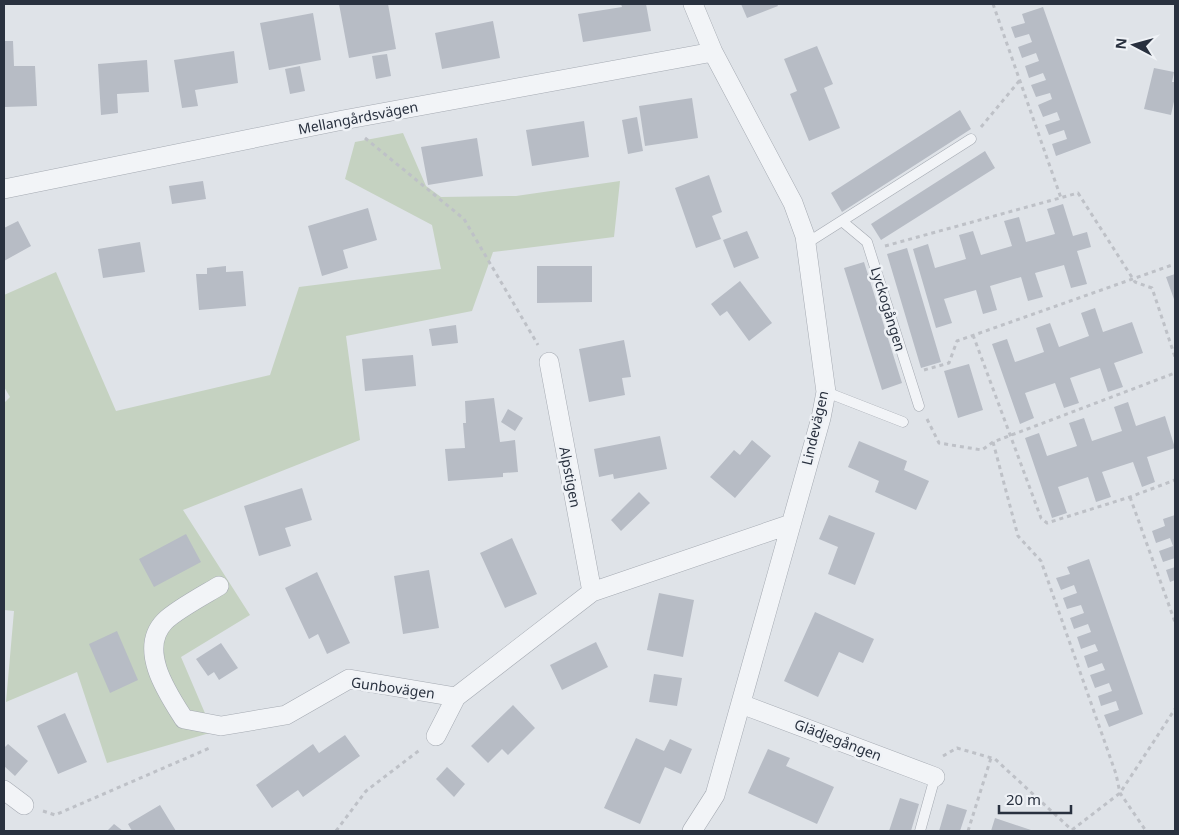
<svg xmlns="http://www.w3.org/2000/svg" width="1179" height="835" viewBox="0 0 1179 835" font-family="'Noto Sans',sans-serif">
<style>
.green{fill:#c5d2c1}
.building{fill:#b7bcc5}
.lines{fill:none;stroke-linecap:round;stroke-linejoin:round}
.lane-casing{stroke:#a5aab2;stroke-width:11}
.street-casing{stroke:#a5aab2;stroke-width:20}
.path{stroke:#bec1c7;stroke-width:3;stroke-dasharray:4 4;stroke-linecap:butt}
.lane{stroke:#f2f4f7;stroke-width:10}
.street{stroke:#f2f4f7;stroke-width:19}
.labels{text-anchor:middle;stroke-width:5;stroke-linejoin:round;paint-order:stroke}
.street-label{font-size:14px;fill:#29313f;stroke:#eff2f6}
</style>
<rect width="100%" height="100%" fill="#dfe3e8"/>
<path class="green" d="M403,133L426,186L441,197L516,196L620,181L614,237L493,252L472,311L346,336L360,440L183,510L250,615L181,657L213,732L107,763L77,672L6,702L14,611L4,610V403L10,397L4,387V295L56,272L116,411L270,375L299,287L441,269L432,225L345,179L355,142Z"/>
<path class="building" d="M339,4H388L396,49L349,58Z
M621,4H646L651,31L583,42L578,14L622,7Z
M741,4H777L778,6L747,18Z
M1043,7L1091,143L1056,156L1052,144L1067,139L1064,130L1049,135L1045,125L1060,120L1057,112L1043,117L1038,105L1052,99L1050,93L1036,97L1031,85L1046,80L1043,73L1029,78L1025,66L1039,61L1036,53L1022,58L1018,47L1032,42L1029,34L1015,38L1011,27L1025,23L1022,14Z
M313,13L321,60L269,70L260,23Z
M493,21L500,58L442,69L435,33Z
M4,41H13L14,66H35L37,106L4,107Z
M817,46L833,84L824,88L840,128L809,141L790,94L797,91L784,59Z
M234,51L238,83L195,90L198,106L182,108L174,60Z
M387,54L391,76L376,79L372,56Z
M147,60L149,92L117,94L118,113L101,115L98,64Z
M300,66L305,91L290,94L285,69Z
M1154,68L1174,72L1172,82H1175V97L1171,115L1144,109Z
M692,98L698,138L645,146L639,106Z
M960,110L971,129L842,212L831,193Z
M637,117L643,151L628,154L622,120Z
M584,121L589,157L532,166L526,130Z
M477,138L483,176L428,185L421,147Z
M985,151L995,168L881,240L871,224Z
M709,175L722,212L712,216L721,239L696,248L675,188Z
M203,181L206,199L172,204L169,186Z
M1063,204L1073,236L1087,232L1091,247L1077,251L1087,284L1071,288L1064,265L1035,273L1043,297L1028,301L1021,277L990,286L997,310L983,314L976,290L944,299L952,323L936,328L913,249L928,244L935,268L966,259L959,235L973,231L981,255L1012,246L1004,221L1019,217L1026,242L1055,234L1047,209Z
M368,208L377,240L343,250L348,268L322,276L308,226Z
M18,221L31,246L4,261V228Z
M747,231L759,258L734,268L723,240Z
M140,242L145,272L103,278L98,249Z
M907,248L941,362L921,368L887,254Z
M864,262L902,383L882,390L844,268Z
M226,266V272L243,271L246,306L199,310L196,274H207V268Z
M537,266H592V302L537,303Z
M1175,274V302L1166,277Z
M740,281L772,323L749,341L727,311L720,316L711,304Z
M1095,308L1103,332L1132,322L1143,353L1114,363L1123,387L1108,392L1100,368L1070,378L1079,403L1064,408L1055,383L1025,393L1034,418L1020,424L992,344L1007,339L1015,362L1044,352L1036,328L1050,323L1059,347L1089,336L1081,313Z
M456,325L458,343L432,346L429,329Z
M624,340L631,377L622,378L625,395L589,402L579,349Z
M413,355L416,386L365,391L362,359Z
M969,364L983,410L958,418L944,371Z
M494,398L500,442L515,440L518,472L503,473V477L448,481L445,449L465,448L463,423H466L465,401Z
M1128,402L1136,426L1165,416L1175,448L1147,457L1155,482L1142,487L1133,462L1102,472L1111,497L1096,502L1088,477L1058,487L1067,513L1052,518L1025,438L1039,433L1047,456L1077,446L1069,423L1084,418L1092,441L1122,431L1114,407Z
M508,409L523,418L515,431L501,422Z
M660,436L667,469L614,479L613,474L599,477L594,449Z
M752,440L771,456L735,498L710,477L734,450L740,455Z
M859,441L907,461L904,470L929,481L916,510L875,492L879,481L848,467Z
M302,488L312,520L285,528L291,546L259,556L244,506Z
M639,492L650,503L621,531L611,520Z
M829,515L875,533L855,585L828,574L838,547L819,539Z
M1175,515V558L1163,562L1159,551L1173,546L1170,538L1156,543L1152,531L1165,526L1163,519Z
M186,534L201,562L154,587L139,559Z
M512,538L537,594L505,608L480,553Z
M1089,559L1143,714L1109,727L1104,715L1119,710L1116,701L1101,706L1098,696L1112,691L1109,683L1095,688L1090,675L1105,670L1102,663L1088,668L1084,656L1098,651L1095,644L1081,649L1077,637L1091,632L1088,624L1074,629L1070,618L1084,613L1081,605L1067,609L1063,598L1077,593L1074,585L1061,590L1056,578L1070,574L1067,567Z
M1175,567V580L1170,582L1166,570Z
M429,570L439,628L403,634L394,576Z
M317,572L350,643L327,654L318,634L309,639L285,588Z
M659,593L694,600L683,657L647,650Z
M815,612L874,639L863,663L839,652L818,697L784,681Z
M117,631L138,680L110,693L89,644Z
M596,642L608,667L562,690L550,665Z
M221,643L238,668L219,680L214,672L208,676L196,659Z
M654,674L682,678L677,706L649,702Z
M513,705L535,728L508,755L502,749L488,763L471,746Z
M65,713L87,762L58,774L37,726Z
M345,735L360,756L303,797L298,790L272,808L256,785L313,744L319,753Z
M636,738L664,751L670,739L692,749L681,774L665,767L640,824L604,808Z
M8,744L28,761L15,776L4,766V748Z
M768,749L790,758L786,766L834,787L817,824L748,793Z
M447,767L465,784L454,797L436,779Z
M900,798L919,804L911,831H889Z
M947,804L967,810L960,831H939Z
M160,805L176,831H132L128,824Z
M995,818L1034,831H991Z
M114,824L123,831H107Z"/>
<g class="lines">
<g class="lane-casing">
<path id="lane" d="M843,222L867,242L919,406
M807,243L971,139
M826,392L903,422
M920,831L935,777"/>
</g>
<g class="street-casing">
<path id="street" d="M4,189L343,120L713,52
M549,362L592,592
M219,586C204,595 176,610 165,621C137,649 168,694 184,719L221,726L286,715L349,679L456,697L592,592L791,524
M741,704L935,777
M436,736L456,697
M4,790L24,805
M692,831L715,795L821,418L826,392L805,236L793,203L713,52L693,4"/>
</g>
<path class="path" d="M993,4L1061,198
M981,127L1020,80
M365,138L464,219L538,345
M885,246L1078,193L1135,282L1152,288L1175,357
M973,335L1041,518L1047,523L1130,497L1175,480
M924,370L949,363L957,341L1175,264
M927,419L939,443L982,450L993,442L1175,373
M993,442L1018,536L1041,561L1116,774L1120,793L1146,831
M1130,497L1175,622
M943,756L957,748L995,759L1073,831
M43,811L55,815L212,747
M1072,830L1120,793L1175,709
M336,831L366,791L421,749
M968,831L991,758"/>
<use href="#lane" class="lane"/>
<use href="#street" class="street"/>
</g>
<g class="labels">
<g class="street-label">
<text transform="translate(358 118) rotate(-11)" y="5">Mellangårdsvägen</text>
<text transform="translate(888 309) rotate(73)" y="5">Lyckogången</text>
<text transform="translate(815 428) rotate(-77)" y="5">Lindevägen</text>
<text transform="translate(570 477) rotate(79)" y="5">Alpstigen</text>
<text transform="translate(393 688) rotate(8)" y="5">Gunbovägen</text>
<text transform="translate(838 740) rotate(21)" y="5">Glädjegången</text>
</g>
</g>
<rect width="1179" height="835" fill="none" stroke="#29313f" stroke-width="10"/>
<g transform="translate(1134 45) rotate(276)" stroke="#eff2f6" stroke-width="4" paint-order="stroke">
<path d="M0-4L9 19L0 12L-9 19Z" fill="#29313f"/>
<text y="-8" font-size="14" font-weight="bold" text-anchor="middle" fill="#29313f">N</text>
</g>
<path d="M999 805v8h72v-8" fill="none" stroke="#29313f" stroke-width="2.5"/>
<text x="1006" y="805" font-size="15" fill="#29313f" stroke="#eff2f6" stroke-width="4" paint-order="stroke">20 m</text>
</svg>
